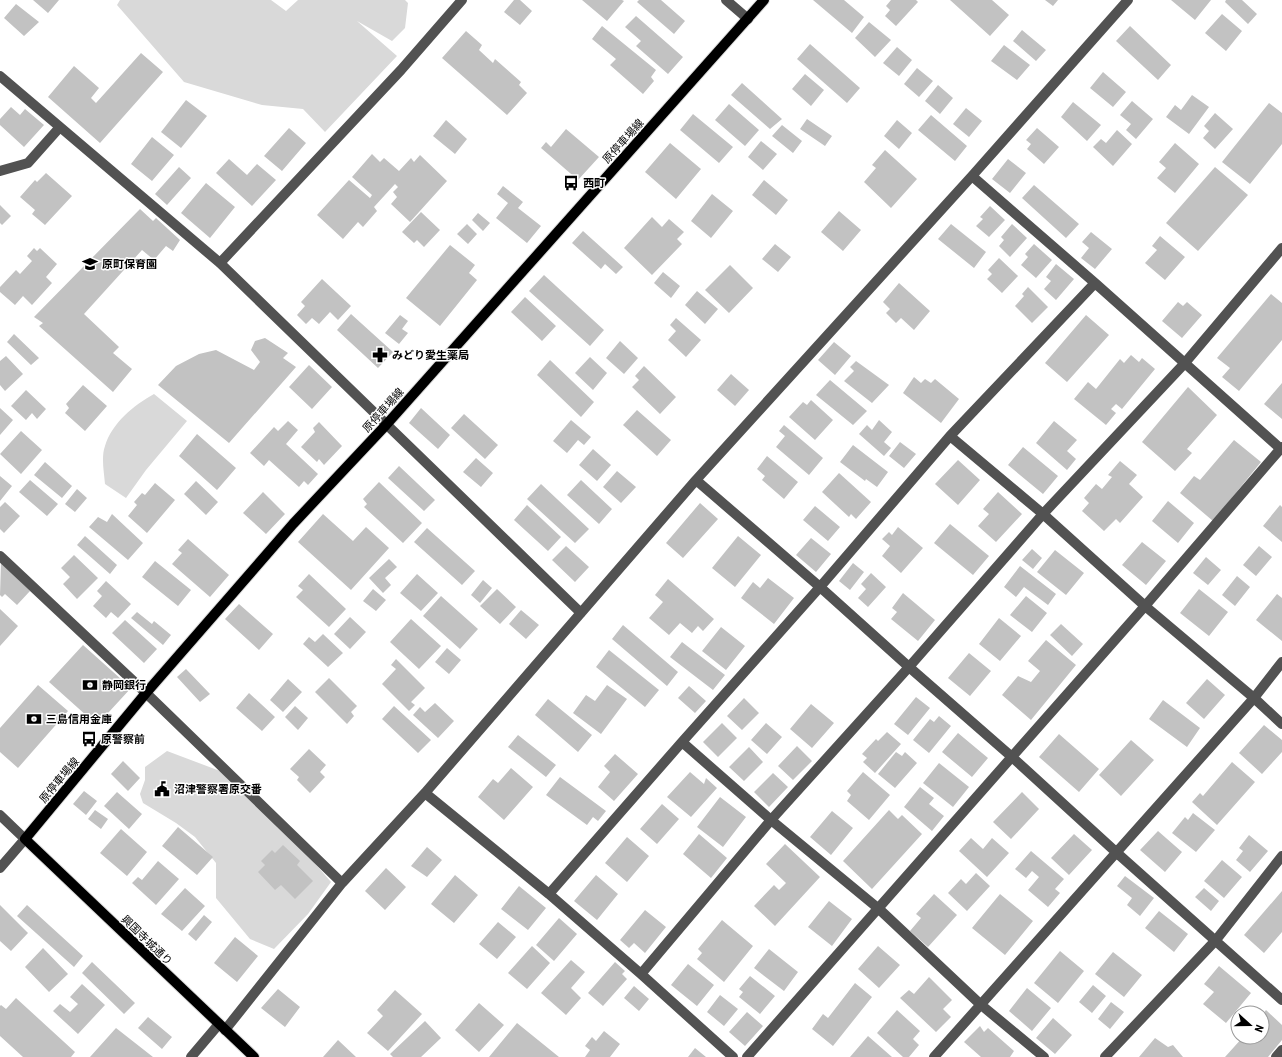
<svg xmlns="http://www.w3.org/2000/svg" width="1282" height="1057" viewBox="0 0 1282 1057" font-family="'Roboto Condensed','Noto Sans JP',sans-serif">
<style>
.green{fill:#d9d9d9}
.building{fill:#c2c2c2}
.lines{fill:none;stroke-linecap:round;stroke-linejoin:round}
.major-casing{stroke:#dbdbdb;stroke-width:12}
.minor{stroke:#525252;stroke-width:10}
.major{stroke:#000;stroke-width:10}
.labels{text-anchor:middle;stroke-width:3;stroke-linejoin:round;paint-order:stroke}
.street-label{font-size:11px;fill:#000;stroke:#fff}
.poi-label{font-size:11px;font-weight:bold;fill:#000;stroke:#fff;text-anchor:start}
</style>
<rect width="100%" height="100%" fill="#fff"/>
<path class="green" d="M120,0H271L286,11L298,0H405L408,3L405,28L392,41L357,21L397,56L325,132L303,109L262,105L184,82L117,5Z
M154,394L187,421L146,470L126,498L105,484C104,472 101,457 105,446C112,423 134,405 154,394Z
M167,751L220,771L287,831L331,882L308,914L274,949L250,939L216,898V863L195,837L176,823L143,803L140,794L145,780V767Z"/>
<path class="building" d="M33,0H59L48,13Z
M514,0H520L532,11L520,25L504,12Z
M582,0H622L624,1L607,21Z
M639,0H661L685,21L674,34L637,2Z
M813,0H844L864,17L852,33Z
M891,0H916L918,2L896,26L885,16L890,10L886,6Z
M950,0H992L1009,15L990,36Z
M1045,0H1058L1053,6Z
M1171,0H1211L1195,20Z
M1226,0H1242L1257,14L1248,24L1225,2Z
M16,4L39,22L24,36L4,18Z
M1222,14L1242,31L1226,51L1205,33Z
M636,16L683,57L668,74L636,46L641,41L625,27Z
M869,22L891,40L875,57L855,38Z
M602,26L656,70L651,77L654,81L643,94L610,65L616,59L592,39Z
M1130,26L1171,65L1158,80L1116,41Z
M1022,30L1046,50L1036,61L1013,41Z
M466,31L482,45L479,50L493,63L495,59L521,82L519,85L527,93L507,115L442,58Z
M810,44L860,88L847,103L797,59Z
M1004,45L1030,65L1017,80L991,61Z
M897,47L912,60L899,76L883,63Z
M141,53L163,72L100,143L48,97L74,66L99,88L91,98L96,103Z
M917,68L933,81L919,97L904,84Z
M1103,72L1126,92L1113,107L1090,88Z
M805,74L824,90L811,106L792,89Z
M742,83L782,119L770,129L731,95Z
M938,85L953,98L940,114L925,101Z
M1192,95L1209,107L1189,134L1166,117L1175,105L1181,110Z
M186,100L207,116L181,148L161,132Z
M1132,101L1153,119L1136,139L1126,130L1131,124L1120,115Z
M1073,102L1101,125L1087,141L1061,117Z
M1269,103L1282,113V144L1250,184L1222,162Z
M729,104L759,130L745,146L715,120Z
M11,107L20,115L25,109L44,125L24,147L0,125V119Z
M966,108L982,121L969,137L953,124Z
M1215,113L1233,129L1215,149L1203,138L1209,131L1204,126Z
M693,114L733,147L719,163L680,130Z
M931,115L967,146L955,161L918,130Z
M807,119L832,136L825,146L800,129Z
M446,120L467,139L455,154L433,136Z
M897,120L912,133L899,149L884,136Z
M782,125L802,141L793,153L772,136Z
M289,128L306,143L282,171L264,156Z
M1037,128L1059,147L1044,164L1027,149L1031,144L1026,140Z
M566,129L599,157L578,180L541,148L546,142L551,147Z
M1117,130L1132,144L1113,166L1093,147L1101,139L1106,143Z
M152,137L174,155L152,181L131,164Z
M761,141L777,154L763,170L748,157Z
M670,143L701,169L676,199L645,172Z
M1175,143L1199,164L1175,193L1157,178L1166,168L1159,162Z
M885,150L917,179L891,208L864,182L876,168L872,165Z
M372,154L380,162L384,158L399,171L411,158L414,162L420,155L447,181L410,222L391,204L397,197L393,192L398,187L395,184L374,207L377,211L363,227L358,222L343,239L317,215L349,180L370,198L372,195L352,177Z
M229,159L247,175L257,164L276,180L252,206L216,173Z
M1008,159L1026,173L1010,193L992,179Z
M179,167L191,178L167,205L155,194Z
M1215,167L1248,195L1198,251L1166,223Z
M46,173L72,196L45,225L32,214L35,210L20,197L35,180L37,182Z
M764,180L788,200L776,215L752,195Z
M206,183L235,207L210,238L181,213Z
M1034,185L1079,224L1066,238L1022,198Z
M503,186L523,202L518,208L541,226L527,243L496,218L508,203L497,194Z
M712,194L733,211L711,238L691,221Z
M0,205L11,216L2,225L0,223Z
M990,206L1005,220L989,237L976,226L983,219L980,217Z
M140,209L153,221L156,218L180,240L173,251L166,246L154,260L142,250L84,314L119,347L113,353L132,369L113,392L39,326L43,323L34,317Z
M839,211L861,230L843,251L821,232Z
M421,212L440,230L424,247L417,240L414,243L402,232Z
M478,213L490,223L483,231L472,220Z
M652,217L662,227L669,219L684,232L677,239L682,244L652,275L624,248Z
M467,224L477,234L468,244L457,234Z
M951,224L986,252L974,268L938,239Z
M1012,224L1027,238L1010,257L999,246L1004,240L1001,237Z
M583,231L623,267L616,274L605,264L601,269L572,243Z
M1091,232L1112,249L1095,269L1081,258L1089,248L1082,242Z
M1160,236L1185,257L1165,280L1145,263L1157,250L1152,246Z
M775,244L791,257L778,272L762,259Z
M1034,244L1052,260L1036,278L1021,265L1028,257L1025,254Z
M450,245L475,265L469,273L477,280L440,326L406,298Z
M34,248L37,251L40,248L57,264L46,277L52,283L32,305L23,296L15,305L0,292V287L16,270L20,274L32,261L27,256Z
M999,258L1018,276L1002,293L987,279L992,274L988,270Z
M1056,264L1074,279L1056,300L1044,289L1051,281L1046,277Z
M730,265L753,288L729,313L705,290Z
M663,272L680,286L671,298L654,283Z
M544,275L604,330L590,346L529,291Z
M322,279L351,306L338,320L330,312L319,324L312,318L306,324L297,315L305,306L301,302Z
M899,283L930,311L914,330L901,318L896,323L886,313L890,309L883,302Z
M1028,287L1048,307L1032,323L1015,306L1024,296L1022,294Z
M697,291L718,309L705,324L685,305Z
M1271,294L1282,303V340L1239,391L1222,377L1230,368L1217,358Z
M525,297L556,326L542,341L511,312Z
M1178,302L1183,306L1187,302L1202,315L1182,338L1162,321Z
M351,314L393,352L378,368L337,330Z
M400,315L408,321L402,329L408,333L399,344L385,333Z
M1086,315L1109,335L1067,382L1045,363Z
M676,318L701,340L686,357L668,340L676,331L670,325Z
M14,334L39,358L31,365L7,342Z
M265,338L288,353L283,358L296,367L229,443L158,385L176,366L199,354L216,350L254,370L260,362L251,350L255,341Z
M620,341L638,358L624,374L606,358Z
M834,342L851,356L835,375L818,360Z
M1131,355L1139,362L1142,358L1155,369L1122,409L1116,404L1111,409L1116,413L1106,425L1074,399L1088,382L1096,389L1120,359L1124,363Z
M6,356L23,374L5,391L0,385V361Z
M590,357L607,373L593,390L575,373Z
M550,360L594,402L581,417L537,375Z
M856,361L889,385L872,403L844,381L854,371L850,367Z
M309,365L332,387L312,409L289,387Z
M644,366L676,397L660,414L632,387L639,380L635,376Z
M731,374L749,390L735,406L717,390Z
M914,377L921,383L925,379L931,383L935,379L959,399L941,423L903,393Z
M830,380L867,411L853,425L816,395Z
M1282,383V419L1264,404Z
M83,385L107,406L85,431L65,413L69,408L66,404Z
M1188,387L1217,415L1187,449L1192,453L1175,471L1142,442Z
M26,390L46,409L37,419L32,413L26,420L11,406Z
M811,400L833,420L815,440L789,417L803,402L807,405Z
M0,408L13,420L0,435Z
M421,408L450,435L438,449L409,423Z
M637,410L671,440L657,456L623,425Z
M464,414L498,445L485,459L451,428Z
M571,420L591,437L584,445L578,440L567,453L553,441Z
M879,420L892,432L884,442L891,448L884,456L859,434L867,425L872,430Z
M288,421L298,430L286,444L318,474L308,485L304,481L299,487L269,460L264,466L250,453L274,427L278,431Z
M1054,421L1077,440L1067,451L1076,459L1067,470L1036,443Z
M319,422L342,446L324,465L319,459L317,462L301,447L315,432L313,428Z
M784,425L823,458L809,475L776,447L785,436L779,431Z
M21,431L42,450L21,474L0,454Z
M197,434L236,468L217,490L179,456Z
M1234,440L1261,462L1213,521L1180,493L1194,476L1200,480Z
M900,442L916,454L904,468L889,456Z
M853,445L888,472L877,487L866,479L865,481L840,462Z
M1023,447L1058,476L1043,494L1008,465Z
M593,449L611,465L597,481L579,465Z
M767,456L798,482L784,499L762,480L765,476L757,469Z
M476,458L493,473L481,487L463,472Z
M958,460L980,480L958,505L935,484Z
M1120,461L1137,475L1129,484L1143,497L1120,523L1116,519L1104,531L1082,511L1089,503L1084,498L1096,484L1102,489L1112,477L1108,475Z
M45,462L72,486L62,498L34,475Z
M399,466L435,500L424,511L388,478Z
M617,471L636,487L621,503L603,487Z
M839,473L871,502L856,519L851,514L849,517L822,492Z
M0,476L12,486L0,501Z
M30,480L58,504L47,516L19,492Z
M581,480L612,509L599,524L567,495Z
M196,481L218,502L206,515L184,494Z
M379,482L422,523L403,543L364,507L367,504L363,499Z
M155,483L175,500L147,533L128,516L137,505L134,502L142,493L145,495Z
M541,484L589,529L575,543L527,499Z
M77,489L87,498L75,512L65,504Z
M263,492L285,514L266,534L243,513Z
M998,492L1022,514L996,542L978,526L989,514L983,509Z
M1168,501L1194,523L1178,543L1152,521Z
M5,502L20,516L4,533L0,529V507Z
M700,503L718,519L683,558L666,543Z
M527,505L561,537L548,551L514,520Z
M1280,505L1282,507V542L1263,526Z
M815,506L840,527L828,541L803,520Z
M112,514L143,543L128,560L89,527L98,517L107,522Z
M323,514L353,541L366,527L389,548L351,590L298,542Z
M950,524L989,556L973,575L934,543Z
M898,527L923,548L901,573L882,556L890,546L882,539L889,532L892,535Z
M427,528L475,571L462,585L414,542Z
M85,536L117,565L110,574L77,545Z
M738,536L761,555L735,587L712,568Z
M811,538L831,554L816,572L796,555Z
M188,539L229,575L210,597L172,564L182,553L178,550Z
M1142,542L1166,561L1146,585L1122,565Z
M566,546L589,567L575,582L552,560Z
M1259,546L1272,557L1256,576L1243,565Z
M1032,549L1042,558L1033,569L1022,560Z
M1055,550L1084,573L1066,595L1037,572Z
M74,555L98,578L77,599L63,584L70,577L61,568Z
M1206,557L1221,570L1208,585L1193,573Z
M389,559L397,567L385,578L391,585L383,593L369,578Z
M155,561L191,590L178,606L142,577Z
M1,563L30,591L17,605L5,594L2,597L0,595Z
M853,563L864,572L850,590L839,581Z
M1020,566L1056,594L1048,605L1024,587L1016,597L1004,587Z
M871,573L886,587L868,607L858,598L866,589L861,584Z
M309,574L346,609L329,627L296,597L303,590L298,586Z
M417,574L438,593L421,611L400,593Z
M1237,576L1250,587L1235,606L1222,595Z
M768,578L794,598L774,624L741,598L753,582L760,588Z
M668,579L714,619L703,631L698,626L692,633L680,623L669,635L649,618L663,602L655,595Z
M483,580L492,588L480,603L471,595Z
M106,581L131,604L118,618L111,612L106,618L93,606L102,596L97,591Z
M373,589L386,600L376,611L363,601Z
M497,589L516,607L500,624L480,606Z
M1199,589L1228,612L1209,636L1180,613Z
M903,593L935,620L918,641L891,619L897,612L892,608Z
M1277,594L1282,598V641L1256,620Z
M441,596L478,629L460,649L423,616Z
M1026,596L1047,613L1032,632L1010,615Z
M239,604L273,634L259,650L225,619Z
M0,609L18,626L0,646Z
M521,610L539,625L526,639L509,624Z
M137,612L152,624L154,621L171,635L163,645L131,618Z
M350,617L366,632L350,649L334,634Z
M999,618L1021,636L1000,661L979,644Z
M411,619L441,646L419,669L390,642Z
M125,620L157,649L144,663L112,633Z
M1061,624L1083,644L1072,656L1050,635Z
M623,625L678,672L667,686L612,639Z
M721,627L745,646L726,670L702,651Z
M323,634L343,653L328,667L303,644L309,637L315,642Z
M1046,640L1076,665L1031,720L1002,695L1018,676L1031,682L1040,671L1028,661Z
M682,642L725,675L713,690L670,657Z
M83,645L131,688L97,725L49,682Z
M447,648L461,660L449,674L435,662Z
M609,650L659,690L645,707L596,667Z
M969,653L991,671L970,696L948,678Z
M396,659L425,688L411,702L415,705L409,711L382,684L396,669L391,665Z
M186,669L210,694L200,702L177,677Z
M329,678L357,706L351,712L354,716L347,724L315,692Z
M288,679L302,692L283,712L270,700Z
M1207,679L1225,695L1204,719L1186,703Z
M38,685L68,711L18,768L0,752V728Z
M607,685L627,699L601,734L573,713L586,695L595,701Z
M689,686L706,701L695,713L678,698Z
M249,693L275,717L262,731L236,708Z
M916,697L930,708L908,735L894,724Z
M744,698L759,713L742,730L727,716Z
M548,699L592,735L578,752L535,715Z
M1163,700L1200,728L1187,747L1149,719Z
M435,703L454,721L438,738L413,715L420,707L425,712Z
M811,704L834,723L812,748L790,729Z
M295,706L308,718L298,730L285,717Z
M394,706L431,740L418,753L382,719Z
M939,716L951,726L929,753L913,740L930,719L934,722Z
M722,723L737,738L718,757L703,742Z
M766,723L782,737L767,754L751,740Z
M1264,725L1282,740V752L1262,774L1239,753Z
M887,732L901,744L875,773L863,762L867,758L862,754L876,739L878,741Z
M958,733L988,758L972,777L942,752Z
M1059,734L1099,769L1079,792L1039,757Z
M518,735L556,765L546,777L508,747Z
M1131,740L1154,760L1121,796L1099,775Z
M797,746L812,761L793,780L778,766Z
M749,747L763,762L744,781L729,767Z
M309,749L326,765L320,772L325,777L310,793L297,780L299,777L290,769Z
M896,752L902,756L905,752L917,763L895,788L878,774Z
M615,754L638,774L614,801L598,787L610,772L604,766Z
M123,761L140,778L128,791L111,774Z
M1232,762L1255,782L1217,825L1192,802L1200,793L1203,796Z
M939,763L969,787L953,807L923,783Z
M511,768L533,787L504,820L478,797L493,779L498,783Z
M690,772L704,784L706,778L717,788L691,817L667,797Z
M863,772L890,795L869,820L847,801L851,795L847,791Z
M773,773L788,787L769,807L754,792Z
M560,777L606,811L598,821L593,817L587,825L546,795Z
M920,787L934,798L929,804L944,816L932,831L904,807Z
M84,791L97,801L86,815L73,804Z
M117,792L142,814L129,829L104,806Z
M1022,792L1039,809L1011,839L993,822Z
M720,797L746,817L723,847L697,827Z
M662,804L679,819L657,844L640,829Z
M95,810L108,819L101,829L88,819Z
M889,810L898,819L902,815L922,834L872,889L843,861Z
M832,811L853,828L831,855L810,837Z
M1193,813L1215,830L1196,852L1172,833L1185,817L1188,820Z
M178,827L213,857L197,875L162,846Z
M121,829L147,852L127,876L100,853Z
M1158,831L1182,852L1165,872L1140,850Z
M699,834L727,858L711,878L683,854Z
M1074,834L1092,850L1069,875L1051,858Z
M1249,835L1268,851L1250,872L1236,860L1243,851L1239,848Z
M627,837L649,856L627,882L605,863Z
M971,838L983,849L992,838L1009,853L987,877L959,851Z
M785,844L820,877L775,926L754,906L774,885L779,890L786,883L766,864Z
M283,845L300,861L297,865L313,881L295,899L281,885L275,890L258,872L265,865L261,861L272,850L275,853Z
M427,847L442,860L427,877L411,866Z
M1031,851L1064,879L1055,889L1060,893L1048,907L1028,890L1039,877L1032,871L1026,878L1015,869Z
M1222,860L1242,877L1224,898L1204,881Z
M158,861L179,879L156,905L132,883L138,877L142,880Z
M386,868L406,887L385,910L365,891Z
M976,873L990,886L967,911L948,893L961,879L966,884Z
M455,875L478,895L454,923L431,904Z
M596,875L618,894L597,920L574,901Z
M1125,876L1154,898L1140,916L1127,905L1132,898L1117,886Z
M519,886L546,908L528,930L501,909Z
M185,888L205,906L182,931L161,914Z
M1204,888L1219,901L1211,911L1195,897Z
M1282,891V932L1264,953L1244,935Z
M934,894L957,915L928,947L910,931L921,918L916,914Z
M1000,894L1033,921L1005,955L972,928Z
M829,901L852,919L832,946L808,927Z
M0,905L28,933L11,951L0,941Z
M27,905L83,956L74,967L17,916Z
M645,910L666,927L645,953L634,943L629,948L620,940Z
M1159,911L1188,934L1174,952L1145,928Z
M204,915L212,922L196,941L188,934Z
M559,918L577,934L554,961L536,945Z
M722,920L753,946L724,982L697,959L702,953L698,949Z
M498,922L516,937L497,959L479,944Z
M235,937L258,956L237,982L214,963Z
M532,946L550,963L527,989L508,973Z
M878,946L900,965L879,988L858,969Z
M43,948L68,974L49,992L25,967Z
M769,949L798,972L784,991L754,968Z
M1060,951L1084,971L1058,1003L1034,983Z
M1113,952L1142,975L1124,997L1095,974Z
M571,960L585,972L571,988L581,998L566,1015L541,993Z
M92,962L135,1003L124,1014L82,973Z
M615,962L625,971L622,974L627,979L603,1006L588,993Z
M688,964L714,985L697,1006L671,985Z
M1219,966L1251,993L1226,1023L1203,1004L1214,992L1204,984Z
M750,976L775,996L760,1014L739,997L743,992L739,989Z
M929,977L952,1000L943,1009L951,1017L936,1032L900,998L909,990L914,994Z
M855,983L872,997L833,1046L812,1029L823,1014L828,1018Z
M82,984L105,1005L78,1034L53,1011L60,1004L70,1012L78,1004L70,997Z
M1093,985L1106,996L1092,1013L1079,1002Z
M634,986L649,999L639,1011L624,998Z
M1027,988L1051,1008L1032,1031L1009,1011Z
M278,989L300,1007L285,1027L261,1008Z
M395,990L422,1014L388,1051L367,1033L383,1016L377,1010Z
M720,995L738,1009L724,1026L707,1012Z
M16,998L75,1052L71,1057H23L0,1036V1006L1,1005L6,1009Z
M1111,1002L1124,1012L1110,1029L1098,1019Z
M479,1003L504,1025L479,1052L455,1030Z
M897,1010L920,1031L913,1039L919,1045L909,1057H903L877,1033Z
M1266,1010L1282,1025V1040L1268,1057H1225L1243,1037H1262V1015Z
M747,1012L763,1026L745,1046L729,1032Z
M148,1017L172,1037L162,1049L138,1028Z
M1053,1018L1072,1035L1055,1054L1036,1038Z
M425,1021L441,1038L421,1057H393L390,1054Z
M517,1023L559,1057H489Z
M980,1026L984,1032L988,1028L1014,1051L1010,1057H981L964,1042Z
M116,1028L153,1057H90Z
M604,1031L620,1044L610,1057H585L590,1050L585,1046L592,1037L596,1041Z
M868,1036L892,1057H850Z
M1155,1038L1168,1047L1173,1045L1183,1057H1139Z
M338,1040L356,1057H323Z
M695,1048L706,1057H688Z"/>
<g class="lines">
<g class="major-casing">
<path id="major" d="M254,1057L25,839L146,693L293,524L386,425L764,0"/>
</g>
<path class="minor" d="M726,0L748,19
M0,76L220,263L581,613
M0,171L28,163L60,127
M972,176L1095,283
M220,263L401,70L462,0
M950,436L1043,514L1145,606L1254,698L1282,724
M696,480L820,587L909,667L1012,757L1117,853L1282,1000
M0,556L146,693L342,883
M682,742L771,820L879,909L980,1004L1044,1057
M425,793L549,894L641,974L733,1057
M0,815L25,839L0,868
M549,894L682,742L820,587L950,436L1095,283L1282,450
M641,974L771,820L909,667L1043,514L1184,364L1282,248
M225,1030L342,883L425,793L696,480L972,176L1128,0
M191,1057L219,1024
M747,1057L1145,606L1282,447
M934,1057L1254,698L1282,662
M1105,1057L1216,940L1282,856
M1276,1057L1282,1050"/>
<use href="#major" class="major"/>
</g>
<defs>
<g id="bus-bare" transform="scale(1.2)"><path d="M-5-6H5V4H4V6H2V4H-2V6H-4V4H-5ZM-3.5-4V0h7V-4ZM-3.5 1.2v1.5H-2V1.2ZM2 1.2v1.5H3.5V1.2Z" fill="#000" stroke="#fff" stroke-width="2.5" paint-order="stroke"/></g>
<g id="school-bare" transform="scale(1.2)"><path d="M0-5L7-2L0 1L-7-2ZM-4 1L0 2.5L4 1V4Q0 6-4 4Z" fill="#000" stroke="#fff" stroke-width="2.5" paint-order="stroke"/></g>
<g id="pharmacy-bare" transform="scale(1.2)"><path d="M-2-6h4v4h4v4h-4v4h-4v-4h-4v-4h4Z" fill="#000" stroke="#fff" stroke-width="2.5" paint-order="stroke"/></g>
<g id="bank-bare" transform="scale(1.2)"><path d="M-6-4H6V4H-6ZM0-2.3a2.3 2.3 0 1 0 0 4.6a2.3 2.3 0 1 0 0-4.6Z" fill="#000" stroke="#fff" stroke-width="2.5" paint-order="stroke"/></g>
<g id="civic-bare" transform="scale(1.2)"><path d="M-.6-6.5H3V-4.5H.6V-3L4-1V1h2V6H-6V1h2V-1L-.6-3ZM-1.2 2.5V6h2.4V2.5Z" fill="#000" stroke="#fff" stroke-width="2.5" paint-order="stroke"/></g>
</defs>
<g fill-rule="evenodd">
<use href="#bus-bare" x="571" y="183"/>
<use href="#school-bare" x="90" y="264"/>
<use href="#pharmacy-bare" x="380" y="355"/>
<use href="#bank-bare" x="90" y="685"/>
<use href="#bank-bare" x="34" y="719"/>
<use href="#bus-bare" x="89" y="739"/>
<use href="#civic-bare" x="162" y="789"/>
</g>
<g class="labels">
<g class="street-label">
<text transform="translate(623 141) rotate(-48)" y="4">原停車場線</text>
<text transform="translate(383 410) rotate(-48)" y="4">原停車場線</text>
<text transform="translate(59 780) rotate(-50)" y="4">原停車場線</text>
<text transform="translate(147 940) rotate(44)" y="4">興国寺城通り</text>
</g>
<g class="poi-label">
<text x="583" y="187">西町</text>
<text x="102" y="268">原町保育園</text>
<text x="392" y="359">みどり愛生薬局</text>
<text x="102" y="689">静岡銀行</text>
<text x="46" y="723">三島信用金庫</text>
<text x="101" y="743">原警察前</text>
<text x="174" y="793">沼津警察署原交番</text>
</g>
</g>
<g transform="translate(1250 1025) rotate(111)"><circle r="19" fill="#ffffff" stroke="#999999"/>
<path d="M0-3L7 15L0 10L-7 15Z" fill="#000000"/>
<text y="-6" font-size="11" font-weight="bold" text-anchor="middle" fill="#000000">N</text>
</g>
</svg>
